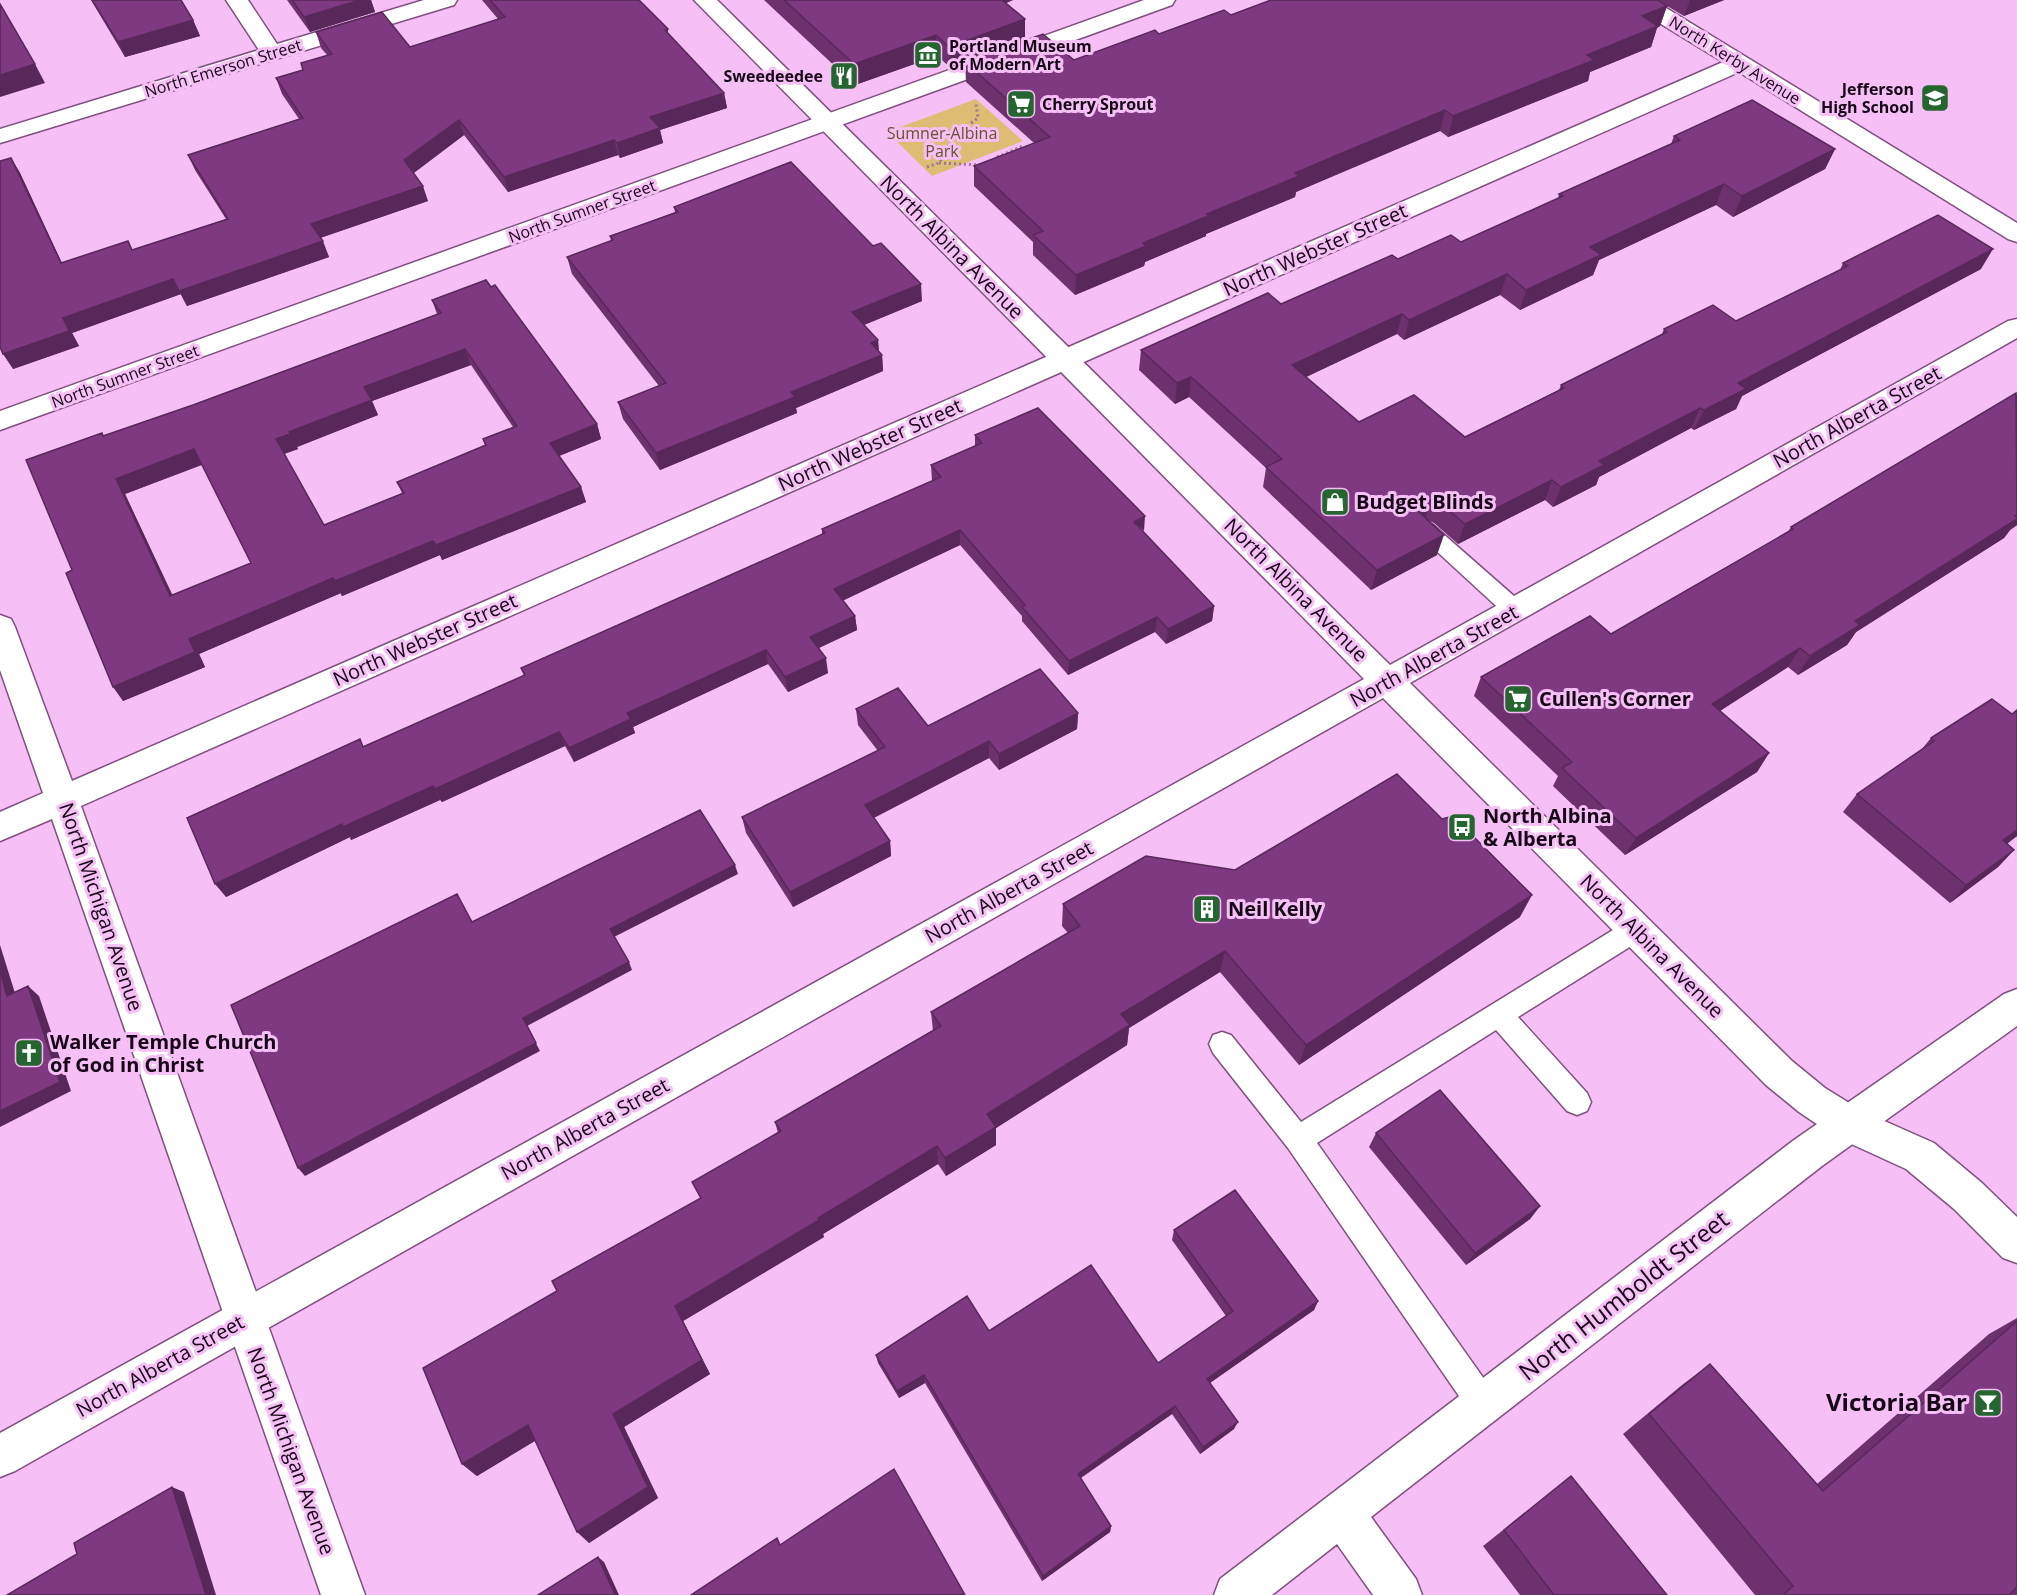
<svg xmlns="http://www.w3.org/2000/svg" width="2017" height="1595" viewBox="0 0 2017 1595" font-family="'Open Sans',sans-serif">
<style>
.green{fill:#ddbd74}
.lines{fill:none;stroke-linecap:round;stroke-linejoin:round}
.lane-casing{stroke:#7f4f7f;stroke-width:3}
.street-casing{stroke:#7f4f7f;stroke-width:3}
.secondary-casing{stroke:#7f4f7f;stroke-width:3}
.path{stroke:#9d759c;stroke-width:3;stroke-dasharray:2 3;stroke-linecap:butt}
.lane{fill:#fff;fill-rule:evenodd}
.street{fill:#fff;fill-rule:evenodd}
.secondary{fill:#fff;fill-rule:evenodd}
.wall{fill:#6d316e;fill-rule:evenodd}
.shaded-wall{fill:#59285a}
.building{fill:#7f3980;stroke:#59285a;stroke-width:1.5;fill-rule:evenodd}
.labels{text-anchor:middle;stroke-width:6;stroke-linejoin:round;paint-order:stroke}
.far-poi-label{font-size:16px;font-weight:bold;fill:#150416;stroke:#f6bff5;text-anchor:start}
.far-street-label{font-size:16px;fill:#150416;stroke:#f6bff5}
.far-park-label{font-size:16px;fill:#67552a;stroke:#f6bff5}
.street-label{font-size:20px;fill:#150416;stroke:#f6bff5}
.poi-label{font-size:20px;font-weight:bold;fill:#150416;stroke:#f6bff5;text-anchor:start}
.near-street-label{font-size:24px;fill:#150416;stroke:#f6bff5}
.near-poi-label{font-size:24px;font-weight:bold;fill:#150416;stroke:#f6bff5;text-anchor:end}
</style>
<rect width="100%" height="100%" fill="#f6bff5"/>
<path class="green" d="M976,99L1023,141L932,176L887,132Z"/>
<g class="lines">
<g class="lane-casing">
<path id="lane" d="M1426,522L1433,525L1523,604L1526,610L1523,616L1515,618L1507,616L1419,535L1415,530L1419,525Z
M1635,919L1644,922L1648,930L1644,938L1518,1017L1587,1093L1591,1102L1587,1111L1577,1115L1567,1111L1496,1030L1317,1143L1494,1393L1498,1404L1494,1415L1483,1419L1472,1415L1288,1148L1213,1053L1209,1044L1213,1035L1222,1032L1231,1035L1301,1122L1626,922Z"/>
</g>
<g class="street-casing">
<path id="street" d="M226,0H248L277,44L424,0H457L454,5L0,143V129L259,50Z
M1144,0H1175L1172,5L0,430V411Z
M1627,0H1653L2017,223V242L2008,239L1739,72L81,806L365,1595H321L52,819L0,841V812L43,793L0,670V615L11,619L15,627L72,781L1723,62L1630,5Z
M2017,989V1026L1822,1166L1371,1517L1416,1579L1422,1595H1373L1337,1544L1272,1595H1214L1220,1579L1794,1140L2004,994Z"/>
</g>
<g class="secondary-casing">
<path id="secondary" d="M694,0H717L1390,665L2008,321L2017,319V338L1410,683L1792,1061L1825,1088L1862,1111L1934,1143L1982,1183L2017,1217V1263L2003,1258L1954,1209L1906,1169L1836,1137L1799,1112L1766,1085L1383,698L15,1471L0,1477V1433L1364,679Z"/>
</g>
<path class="path" d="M997,157L1023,146
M939,163L979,165
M927,167L939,163L956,134L978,118L976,104"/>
<use href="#lane" class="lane"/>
<use href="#street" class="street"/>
<use href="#secondary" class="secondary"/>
</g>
<path class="wall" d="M91,0H181L193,20L200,36L125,57Z
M287,0H371L375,12L310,32Z
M482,0H639L668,29V34L724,93L727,108L660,130L663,143L620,158L618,155L508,192L464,135L413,173L428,201L320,238L329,257L187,306L181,294L72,333L79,346L13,369L11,158L20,173L62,263L132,250L226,219L195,170L188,155L299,119L282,94L276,78L303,70L327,55L321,48L316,32L410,47L498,19Z
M764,0H1013L1006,3L1025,40L1074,60L1159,34L1231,15L1271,0H1724L1684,16L1667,6L1660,26L1657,28L1651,47L1590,72L1588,81L1448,137L1440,131L1332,176L1296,192L1295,197L1206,234V236L1145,262L1144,266L1075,295L1033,255V242L974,186V166L1034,143L966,82L965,62L950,67L937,56L855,85Z
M1674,136L1835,149L1825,169L1733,217L1716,205L1599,260L1593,275L1520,310L1500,295L1404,340L1397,334L1306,377L1359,422L1465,437L1559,390L1561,385L1662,334L1664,329L1736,321L1840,270L1843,263L1981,269L1742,396L1736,409L1694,430L1691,428L1599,477L1596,485L1553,507L1545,500L1458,544L1434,523L1429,521L1437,555L1371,590L1263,487L1266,468L1189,397L1175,404L1139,370L1141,350L1281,304L1398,259L1461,242L1558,199L1559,194L1671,144Z
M674,207L922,301L864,325L878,340L879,352L882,355L883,371L796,408L797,413L660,470L623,419L618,402L659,386L572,274L567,257L611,241L610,236L675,212Z
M432,300L597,424L601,439L559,456L581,487L586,502L442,560L440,555L342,596L341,593L199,654L205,667L123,701L72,570L104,436L193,405L437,314ZM471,365L513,427L483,439L485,446L397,482L402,493L324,525L284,454L298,449L297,447L378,415L372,401ZM202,465L251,563L172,596L125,494Z
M2017,394V525L2010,530L2004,538L1856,632L1847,645L1798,675L1788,667L1720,711L1769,753L1757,772L1625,855L1553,786L1558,776L1474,696L1481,677L1611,634L1788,532L1791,527Z
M975,435L1143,531L1214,606L1212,621L1166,644L1155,632L1068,675L1022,621V616L960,545L843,600L855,616L857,630L819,648L828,673L788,692L768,664L633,727L635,733L574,762L565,746L442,802L440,800L351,840L350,837L226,897L364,746L524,676L521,668L822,535V529L932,481L931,465L975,446Z
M856,709L928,726L1078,713L1077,729L999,770L989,758L874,818L890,841L891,856L793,907L746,833L742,817L878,751L858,725Z
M2017,710V836L2007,844L2014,850L1998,867L1950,903L1843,812L1857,794L1921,750L1931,738L2012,714Z
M1063,904L1520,917L1299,1065L1220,972L1129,1028L1127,1045L996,1128V1145L946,1176L938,1164L823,1234L824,1237L683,1321L710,1374L624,1427L658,1498L589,1543L535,1441L477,1476L462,1464L557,1291L700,1198L692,1182L778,1133L775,1122L933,1031L931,1012L1068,933L1062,926Z
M1376,1133L1540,1206L1530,1219L1466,1265L1369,1147Z
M1174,1230L1318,1301L1314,1310L1210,1383L1234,1429L1200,1454L1172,1414L1081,1478L1111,1526L1110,1532L1042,1581L925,1383L899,1398L878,1363L876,1355L989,1331L1158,1363L1226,1316L1172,1240Z
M2017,1318V1595H1755L1623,1434L1682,1385L1710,1364L1817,1484L1989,1334Z
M1571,1476L1667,1595H1520L1483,1546Z"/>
<path class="shaded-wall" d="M360,0H371L375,12L310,32L304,17Z
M991,0H1013L1006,3V20Z
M1690,0H1724L1684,16Z
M1667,6L1660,26L1657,28L1651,47L1590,72L1588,81L1448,137L1453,116L1587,55L1642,16Z
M1025,19V40L950,67L949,47Z
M193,20L200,36L125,57L118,42Z
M936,35L937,56L855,85L854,64Z
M35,64L45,83L0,97V75Z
M724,93L727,108L660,130L663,143L620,158L617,143L650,117Z
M1445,110L1440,131L1296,192L1295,197L1206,234V236L1145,262L1144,266L1075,295L1076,275L1295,173Z
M459,120L464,135L410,176L404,160Z
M614,140L618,155L508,192L504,177Z
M1835,149L1825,169L1733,217L1742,196Z
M11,158L20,173L69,279L61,263Z
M1724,184L1716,205L1599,260L1593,275L1520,310L1526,290L1590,247Z
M423,186L428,201L317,239L311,224Z
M323,241L329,257L187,306L179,291Z
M1993,249L1981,269L1742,396L1736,409L1694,430L1704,410L1738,383Z
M1507,274L1500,295L1404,340L1409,320Z
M173,279L181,294L72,333L79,346L13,369L3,354L63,318Z
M921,284L922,301L854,329L852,312Z
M1402,314L1397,334L1289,385L1292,365Z
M878,340L879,356L882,355L883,371L796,408L797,413L660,470L656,453L791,392L871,343Z
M465,349L471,365L372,401L378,415L297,447L298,449L284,454L276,439L364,387Z
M1191,377L1189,397L1175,404L1177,383Z
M1700,408L1691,428L1599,477L1596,485L1553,507L1561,487L1599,461Z
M597,424L601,439L554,458L550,443Z
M194,449L203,464L125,494L180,611L170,596L116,479Z
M1552,480L1545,500L1458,544L1465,524Z
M581,487L586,502L442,560L436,545Z
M1431,500L1425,520L1419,512L1424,503Z
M2017,515V525L2010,530L2004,538L1856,632L1847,645L1798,675L1810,656L1855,621Z
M1145,516L1144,531L1134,522Z
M960,530V545L836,604L834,589Z
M1444,535L1437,555L1371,590L1377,570Z
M433,541L440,555L342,596L335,581Z
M333,578L341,593L199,654L205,667L123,701L113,687L189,639Z
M1214,606L1212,621L1166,644L1168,629Z
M855,616L857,630L812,651L810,637Z
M1157,617L1155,632L1068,675L1069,661Z
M1800,648L1788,667L1701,723L1712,704Z
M766,650L768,664L633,727L635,733L574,762L569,748L627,713Z
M826,658L828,673L788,692L785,677Z
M1078,713L1077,729L999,770V754Z
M559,732L565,746L442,802L435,789Z
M989,741V758L867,821L865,805Z
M1769,753L1757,772L1625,855L1636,838Z
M433,786L440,800L351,840L350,837L226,897L215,884L342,824Z
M2017,830V836L1986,858L2003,840Z
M890,841L891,856L793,907L790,892Z
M2014,850L1998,867L1950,903L1966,885Z
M735,865L738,874L614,937L610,929Z
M1532,895L1520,917L1299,1065L1306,1045Z
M0,945L19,1006L7,996L0,971Z
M1225,951L1220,972L1129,1028L1127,1045L996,1128V1145L946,1176L945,1158L987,1114L1121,1014Z
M629,962L632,970L527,1026L540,1051L305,1176L298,1168L523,1018Z
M28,986L39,996L71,1091L0,1127V1111Z
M937,1146L938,1164L823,1234L824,1237L683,1321L710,1374L624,1427L658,1498L589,1543L577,1532L613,1414L675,1306L818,1218Z
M1540,1206L1530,1219L1466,1265L1475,1253Z
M1318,1301L1314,1310L1204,1387L1207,1379Z
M924,1375L925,1383L899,1398L897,1391Z
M1175,1406L1172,1414L1077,1480L1078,1474Z
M1238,1422L1234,1429L1200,1454L1203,1447Z
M528,1425L541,1437L477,1476L462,1464Z
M172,1487L184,1492L216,1595H206Z
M1111,1526L1110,1532L1042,1581L1043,1576Z
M598,1557L604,1562L619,1595H615Z"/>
<path class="building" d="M92,0H181L193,20L118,42Z
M292,0H360L304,17Z
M490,0H639L668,29L665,30L724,93L650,117L660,128L617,143L614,140L504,177L459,120L404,160L423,186L311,224L323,241L179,291L173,279L63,318L69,331L3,354L0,347V161L11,158L61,263L128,241L132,250L228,219L188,155L303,118L276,78L303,70L301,63L332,54L316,32L382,12L410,47L505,17Z
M784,0H1002L1025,19L949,47L936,35L854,64Z
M1271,0H1658L1667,6L1642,16L1658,26L1587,55L1594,60L1453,116L1445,110L1335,156L1295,173L1299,176L1207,214L1208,216L1143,243L1146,246L1076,275L1033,235L1043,231L974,166L1050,137L965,62L1043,34L1074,60L1155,30L1159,34L1224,10L1231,15Z
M0,4L35,64L0,75Z
M1752,100L1835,149L1742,196L1724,184L1590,247L1601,255L1526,290L1507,274L1409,320L1402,314L1292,365L1359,422L1414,395L1465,437L1564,388L1561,385L1667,332L1664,329L1713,305L1736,321L1848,266L1843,263L1938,215L1993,249L1738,383L1746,389L1704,410L1700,408L1599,461L1604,465L1561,487L1552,480L1465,524L1440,503L1431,500L1424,503L1419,512L1444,535L1377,570L1266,467L1282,459L1191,377L1177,383L1141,350L1268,293L1281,304L1392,255L1398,259L1451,235L1461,242L1563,196L1559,194L1680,140L1674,136Z
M791,162L873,246L881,243L921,284L852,312L878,340L871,343L882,355L791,392L795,397L656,453L618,402L666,383L567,257L613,240L610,236L678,212L674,207Z
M486,280L491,287L495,285L597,424L550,443L581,487L436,545L433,541L335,581L333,578L189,639L195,652L113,687L66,573L72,570L26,460L102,433L103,436L193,405L441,313L432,300ZM465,349L517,426L483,439L486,445L397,482L404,493L324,525L276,439L290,434L289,432L372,400L364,387ZM194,449L251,563L170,596L116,479Z
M2016,393L2017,515L2015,516L2017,517V519L1855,621L1860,625L1810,656L1800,648L1712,704L1769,753L1636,838L1562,768L1572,762L1481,677L1590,616L1611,634L1793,529L1791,527Z
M1038,408L1145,516L1134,522L1214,606L1168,629L1157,617L1069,661L1022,607L1025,605L960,530L834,589L855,616L810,637L826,658L785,677L766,650L627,713L631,719L569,748L559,732L435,789L433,786L343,827L342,824L215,884L187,818L360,739L363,747L525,675L521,668L825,533L822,529L941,477L931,465L982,443L975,435Z
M1040,669L1078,713L999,754L989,741L865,805L890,841L790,892L742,817L885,747L856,709L898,688L928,726Z
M1992,699L2012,714L2017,710V830L2003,840L2014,850L1966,885L1857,794L1934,741L1931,738Z
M1397,774L1442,819L1453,816L1532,895L1306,1045L1225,951L1121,1014L1130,1025L987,1114L996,1127L945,1158L937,1146L818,1218L819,1220L675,1306L702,1360L613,1414L648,1487L577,1532L528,1425L462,1464L423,1368L557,1291L552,1281L701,1198L692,1182L781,1131L775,1122L941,1026L931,1012L1080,926L1063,904L1146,856L1235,870Z
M700,810L735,865L610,929L629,962L523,1018L536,1043L298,1168L231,1005L457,894L472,922Z
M0,971L7,996L28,986L60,1082L0,1111Z
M1440,1090L1540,1206L1475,1253L1376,1133Z
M1235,1190L1318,1301L1207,1379L1238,1422L1203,1447L1175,1406L1078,1474L1111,1526L1043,1576L924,1375L897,1391L876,1355L967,1296L989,1331L1091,1265L1158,1363L1233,1311L1174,1230Z
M2017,1321V1587L2009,1595H1783L1793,1586L1649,1414L1710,1364L1823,1491Z
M894,1469L965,1595H691L777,1538L780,1545Z
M1571,1476L1667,1595H1554L1504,1530Z
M172,1487L206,1595H7L77,1554L74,1543Z
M598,1557L615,1595H538Z"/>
<defs>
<g id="museum-square" transform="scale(1.5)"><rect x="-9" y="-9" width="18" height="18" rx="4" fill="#256630" stroke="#f6bff5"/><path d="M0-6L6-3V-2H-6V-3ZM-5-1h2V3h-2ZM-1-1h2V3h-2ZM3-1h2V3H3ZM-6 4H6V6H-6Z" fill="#fff"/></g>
<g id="restaurant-square" transform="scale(1.5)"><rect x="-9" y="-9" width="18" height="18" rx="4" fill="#256630" stroke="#f6bff5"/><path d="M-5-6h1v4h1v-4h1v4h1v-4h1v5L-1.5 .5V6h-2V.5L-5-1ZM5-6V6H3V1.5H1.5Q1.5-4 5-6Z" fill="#fff"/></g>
<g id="school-square" transform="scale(1.5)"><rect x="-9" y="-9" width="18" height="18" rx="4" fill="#256630" stroke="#f6bff5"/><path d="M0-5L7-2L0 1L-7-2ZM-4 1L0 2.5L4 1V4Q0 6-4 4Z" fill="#fff"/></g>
<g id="supermarket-square" transform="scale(1.5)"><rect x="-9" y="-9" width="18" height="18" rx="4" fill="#256630" stroke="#f6bff5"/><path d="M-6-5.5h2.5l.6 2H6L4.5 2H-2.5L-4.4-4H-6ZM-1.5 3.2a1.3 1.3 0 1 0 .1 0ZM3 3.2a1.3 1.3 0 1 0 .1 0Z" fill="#fff"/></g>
<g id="shop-square" transform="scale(1.5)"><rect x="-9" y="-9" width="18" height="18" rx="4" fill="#256630" stroke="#f6bff5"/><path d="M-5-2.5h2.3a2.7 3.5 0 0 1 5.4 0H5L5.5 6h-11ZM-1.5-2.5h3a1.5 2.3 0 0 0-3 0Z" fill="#fff"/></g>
<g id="bus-square" transform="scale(1.5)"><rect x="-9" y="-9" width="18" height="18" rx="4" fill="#256630" stroke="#f6bff5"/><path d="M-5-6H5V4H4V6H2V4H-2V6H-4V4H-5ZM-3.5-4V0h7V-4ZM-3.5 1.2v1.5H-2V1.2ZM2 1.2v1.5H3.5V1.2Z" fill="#fff"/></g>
<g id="building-square" transform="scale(1.5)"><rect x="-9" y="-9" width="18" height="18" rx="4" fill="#256630" stroke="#f6bff5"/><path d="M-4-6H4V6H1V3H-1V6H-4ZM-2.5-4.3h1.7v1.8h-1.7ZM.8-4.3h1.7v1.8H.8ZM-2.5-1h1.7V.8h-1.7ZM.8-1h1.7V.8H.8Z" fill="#fff"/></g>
<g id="church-square" transform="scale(1.5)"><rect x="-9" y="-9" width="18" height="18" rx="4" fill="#256630" stroke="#f6bff5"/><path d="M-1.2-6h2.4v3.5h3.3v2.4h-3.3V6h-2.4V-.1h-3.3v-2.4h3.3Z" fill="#fff"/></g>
<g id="bar-square" transform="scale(1.5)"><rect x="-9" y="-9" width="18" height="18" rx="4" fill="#256630" stroke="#f6bff5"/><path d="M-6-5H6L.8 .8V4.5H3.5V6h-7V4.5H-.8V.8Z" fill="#fff"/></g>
</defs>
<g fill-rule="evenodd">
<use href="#museum-square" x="928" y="55"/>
<use href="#restaurant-square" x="844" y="76"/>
<use href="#school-square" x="1935" y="98"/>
<use href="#supermarket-square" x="1021" y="104"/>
<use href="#shop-square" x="1335" y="502"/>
<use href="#supermarket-square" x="1518" y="699"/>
<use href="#bus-square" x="1462" y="827"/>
<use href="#building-square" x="1207" y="909"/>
<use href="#church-square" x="29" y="1053"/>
<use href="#bar-square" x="1988" y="1403"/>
</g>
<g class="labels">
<g class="far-poi-label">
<text x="949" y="52">Portland Museum<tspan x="949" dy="18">of Modern Art</tspan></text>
<text x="823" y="82" text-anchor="end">Sweedeedee</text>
<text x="1914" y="95" text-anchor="end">Jefferson<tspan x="1914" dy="18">High School</tspan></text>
<text x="1042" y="110">Cherry Sprout</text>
</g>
<g class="far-street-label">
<text transform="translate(1735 60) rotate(32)" y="6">North Kerby Avenue</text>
<text transform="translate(223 68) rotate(-17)" y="6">North Emerson Street</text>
<text transform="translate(582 211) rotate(-20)" y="6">North Sumner Street</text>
<text transform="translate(125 376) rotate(-20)" y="6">North Sumner Street</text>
</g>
<g class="far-park-label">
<text x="942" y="139">Sumner-Albina<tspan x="942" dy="18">Park</tspan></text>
</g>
<g class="street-label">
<text transform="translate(952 247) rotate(45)" y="7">North Albina Avenue</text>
<text transform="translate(1315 250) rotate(-24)" y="7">North Webster Street</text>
<text transform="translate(1857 417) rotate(-29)" y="7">North Alberta Street</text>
<text transform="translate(870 445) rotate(-24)" y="7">North Webster Street</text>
<text transform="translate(1296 590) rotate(45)" y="7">North Albina Avenue</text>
<text transform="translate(425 640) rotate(-24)" y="7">North Webster Street</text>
<text transform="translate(1434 656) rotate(-29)" y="7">North Alberta Street</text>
<text transform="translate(1009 892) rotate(-29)" y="7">North Alberta Street</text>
<text transform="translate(101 907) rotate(71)" y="7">North Michigan Avenue</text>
<text transform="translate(1652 946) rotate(45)" y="7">North Albina Avenue</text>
<text transform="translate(585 1129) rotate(-29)" y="7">North Alberta Street</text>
<text transform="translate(160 1366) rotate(-29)" y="7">North Alberta Street</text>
<text transform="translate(291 1451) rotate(70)" y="7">North Michigan Avenue</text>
</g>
<g class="poi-label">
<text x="1356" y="509">Budget Blinds</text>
<text x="1539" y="706">Cullen's Corner</text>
<text x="1483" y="823">North Albina<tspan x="1483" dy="23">&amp; Alberta</tspan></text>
<text x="1228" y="916">Neil Kelly</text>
<text x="50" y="1049">Walker Temple Church<tspan x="50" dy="23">of God in Christ</tspan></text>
</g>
<g class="near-street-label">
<text transform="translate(1624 1296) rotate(-38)" y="8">North Humboldt Street</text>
</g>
<g class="near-poi-label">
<text x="1967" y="1411">Victoria Bar</text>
</g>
</g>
</svg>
